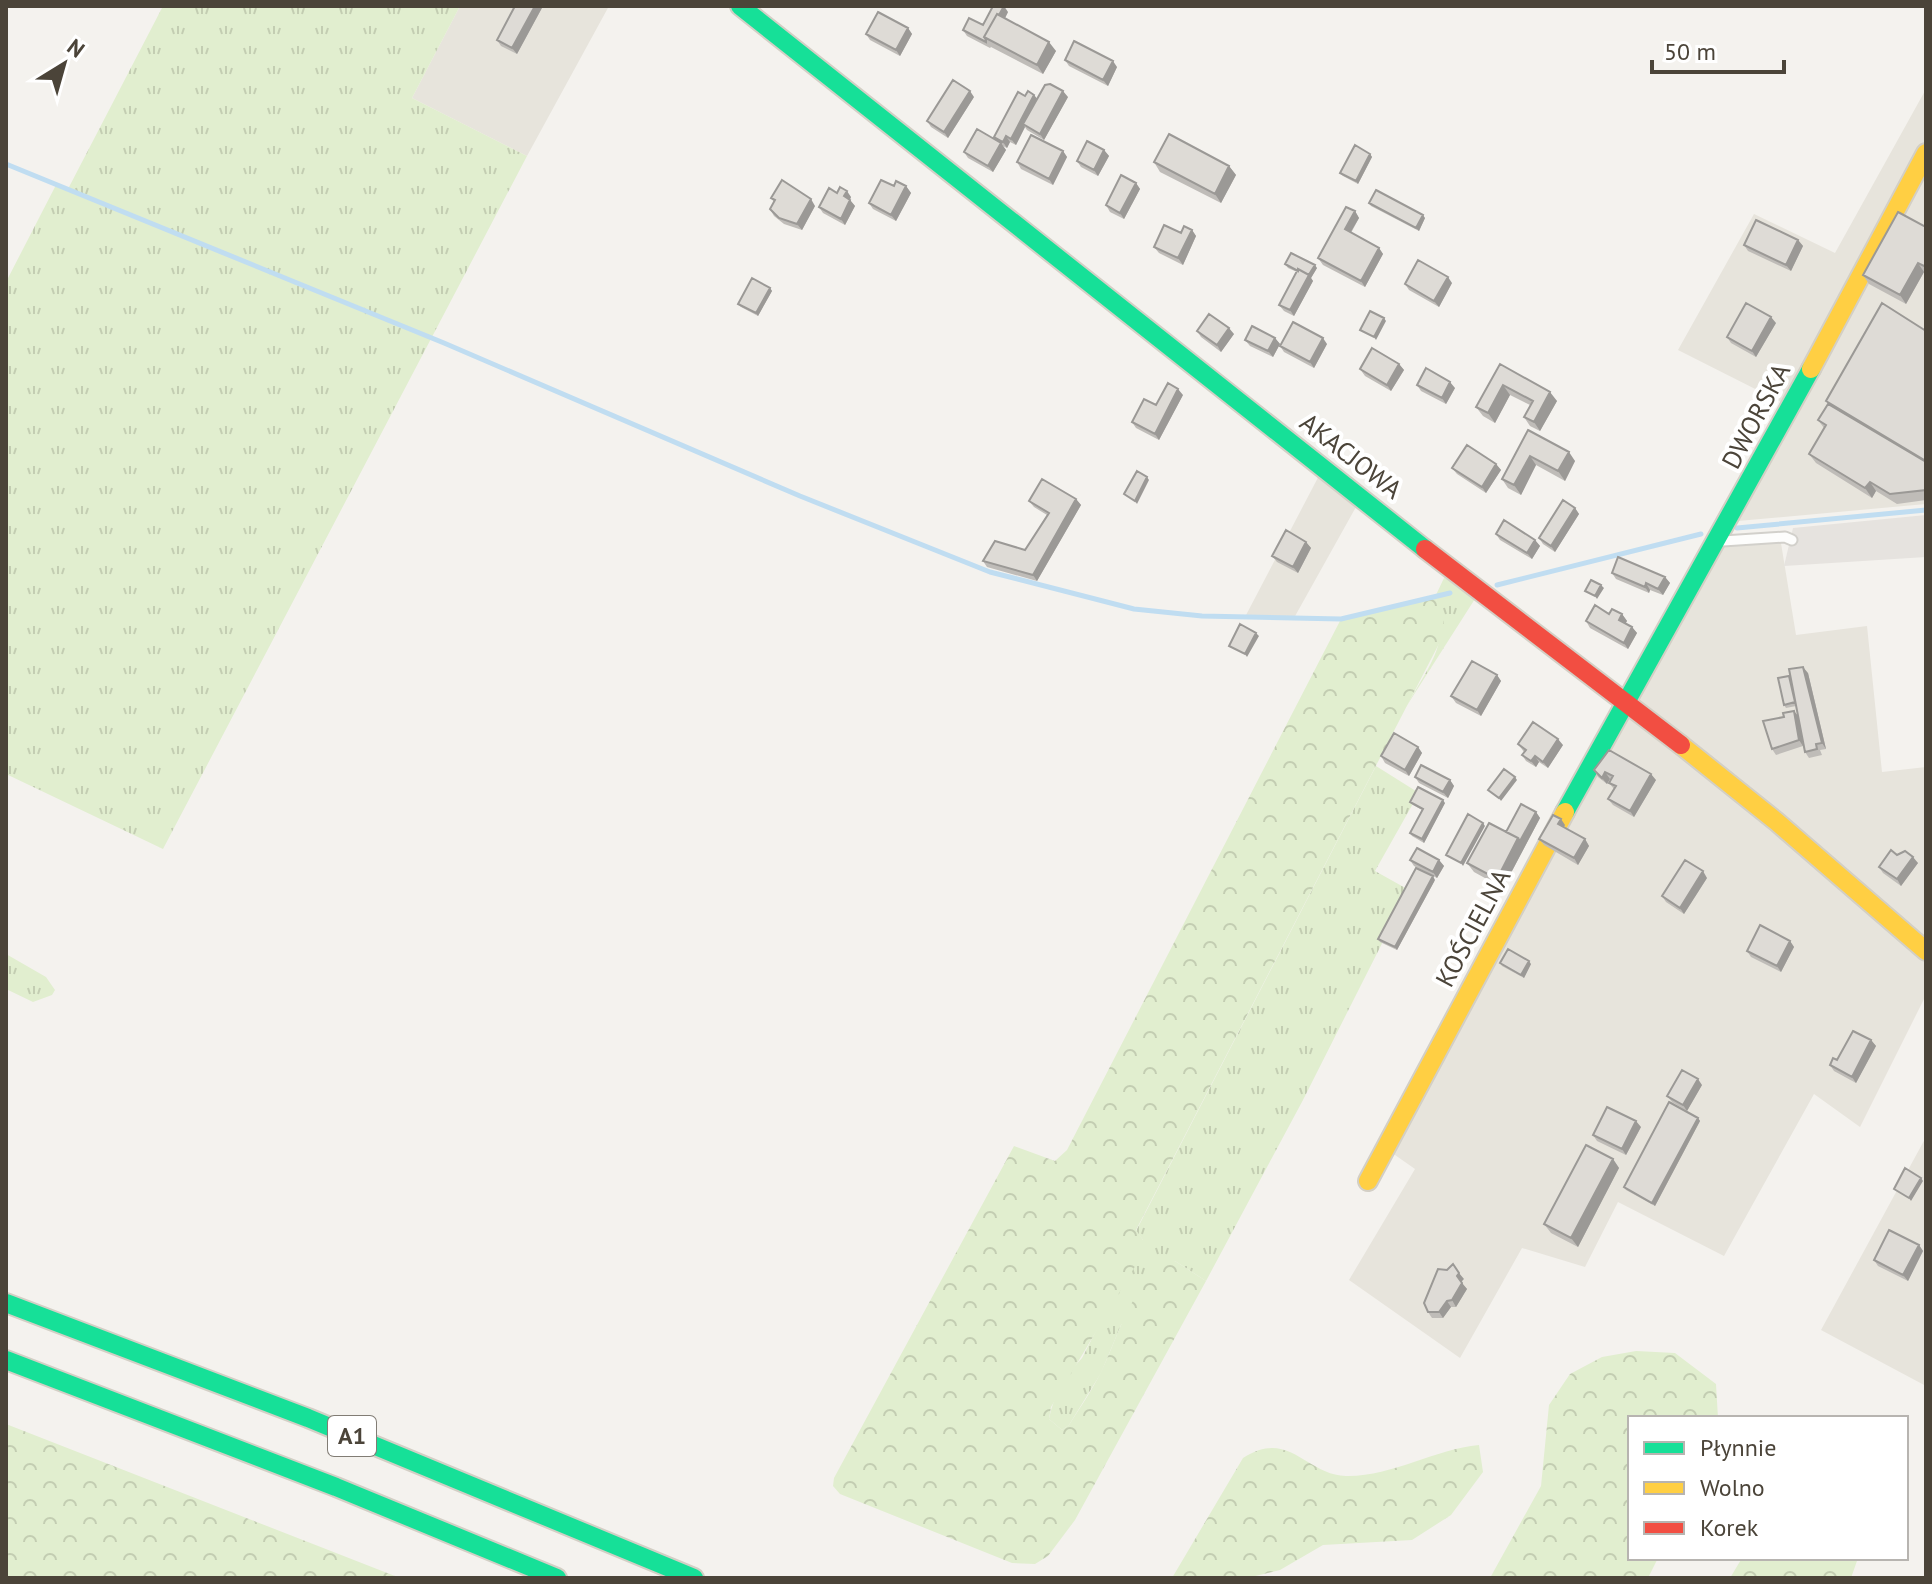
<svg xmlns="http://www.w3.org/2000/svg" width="1932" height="1584" viewBox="0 0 1932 1584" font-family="'PT Sans',sans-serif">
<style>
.residential{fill:#e7e4dc}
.grass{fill:url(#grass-tufts)}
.forest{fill:url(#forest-crowns)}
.parking{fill:#e6e3df}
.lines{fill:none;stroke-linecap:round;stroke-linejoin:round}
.stream{stroke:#c0ddf1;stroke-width:5}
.lane-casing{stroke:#d2d0cb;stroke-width:13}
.fast-casing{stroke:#d3cfc5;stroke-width:22}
.slow-casing{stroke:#d3cfc5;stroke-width:22}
.jam-casing{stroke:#d3cfc5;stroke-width:22}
.lane{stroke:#fdfdfc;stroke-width:9}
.fast{stroke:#16e098;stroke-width:18}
.slow{stroke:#ffcf43;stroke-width:18}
.jam{stroke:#f24e42;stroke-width:18}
.wall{fill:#bfbcb8}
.shaded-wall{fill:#9b9996}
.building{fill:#dedbd6;stroke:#9b9996;stroke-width:2}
.labels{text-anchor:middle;stroke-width:8;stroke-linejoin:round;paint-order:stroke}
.shield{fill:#fff;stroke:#817c74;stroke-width:2}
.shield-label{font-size:24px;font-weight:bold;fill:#4b4439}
.street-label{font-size:26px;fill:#4b4439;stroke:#fff}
</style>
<defs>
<pattern id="grass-tufts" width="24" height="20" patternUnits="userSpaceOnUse" patternTransform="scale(2)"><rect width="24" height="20" fill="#e1eecf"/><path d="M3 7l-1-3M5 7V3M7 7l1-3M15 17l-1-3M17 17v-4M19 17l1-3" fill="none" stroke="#c3cdb2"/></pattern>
<pattern id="forest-crowns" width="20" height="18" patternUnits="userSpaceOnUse" patternTransform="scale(2)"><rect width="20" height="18" fill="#e1eecf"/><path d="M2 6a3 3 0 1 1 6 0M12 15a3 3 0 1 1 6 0" fill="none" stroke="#c3cdb2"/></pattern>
</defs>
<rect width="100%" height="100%" fill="#f4f2ee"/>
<path class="residential" d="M460,6H609L527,156L412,98Z
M1926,89V504L1738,521L1797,410L1678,350L1754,214L1835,253Z
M1323,468L1361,498L1294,618L1245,617Z
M1780,537L1796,635L1867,626L1882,772L1926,767V995L1860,1127L1814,1094L1724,1256L1618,1202L1585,1267L1522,1248L1460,1358L1349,1280L1415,1169L1385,1148L1715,541Z
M1926,1137V1386L1821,1330Z"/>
<path class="grass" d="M163,6H460L412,98L527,156L163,849L6,774V282L56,185L68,189Z
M1444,578L1480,591L1406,707C1426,670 1454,639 1435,597Z
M1376,766L1419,793L1375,871L1409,890L1303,1100L1206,1281L1175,1261L1121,1325L1101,1373L1069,1425L1062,1430L1049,1419C1053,1396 1066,1375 1082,1358L1143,1240L1136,1231Z
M6,954L46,977L55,990L52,995L33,1002L6,989Z"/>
<path class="forest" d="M1435,597L1444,616L1443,636L1136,1230L1143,1240V1253L1051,1407L1049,1419L1062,1430L1069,1425C1080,1408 1092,1390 1101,1372C1119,1336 1133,1275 1175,1261L1206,1281L1075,1520L1048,1556L1035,1564L1012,1563L840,1494L833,1486L834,1478L1014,1146L1055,1161L1067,1150L1341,619Z
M1636,1351L1675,1353L1716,1384L1718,1418H1630V1558H1658L1648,1578H1490L1541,1486L1549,1405L1570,1374L1602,1357Z
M6,1424L400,1578H6Z
M1479,1445L1483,1472L1451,1515L1412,1540L1323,1545L1280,1570L1247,1578H1172L1243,1458C1289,1428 1306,1475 1346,1476C1391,1477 1435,1449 1479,1445Z
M1742,1558H1858L1851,1578H1730Z"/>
<path class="parking" d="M1926,515V557L1784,566L1793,528Z"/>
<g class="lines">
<path class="stream" d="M6,164L444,343L800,496L990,572L1134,609L1202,616L1341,619L1450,593
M1737,528L1926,510
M1497,585L1701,534"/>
<g class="lane-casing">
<path id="lane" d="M1723,541L1785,537L1792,540"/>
</g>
<g class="fast-casing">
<path id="fast" d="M740,6L1425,549
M1565,812L1811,369
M6,1303L308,1418L694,1578
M6,1360L336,1487L557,1578"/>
</g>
<g class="slow-casing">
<path id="slow" d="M1811,369L1926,153
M1681,745L1777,822L1926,951
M1368,1181L1565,812"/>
</g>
<g class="jam-casing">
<path id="jam" d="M1425,549L1681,745"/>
</g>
<use href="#lane" class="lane"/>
<use href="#fast" class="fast"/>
<use href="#slow" class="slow"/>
<use href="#jam" class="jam"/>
</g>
<path class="wall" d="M515,6H543L517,54L501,46L497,40Z
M1008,12L1005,18L1056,51L1043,74L991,47L990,48L967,36L963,30L983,25Z
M908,28L912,34L900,56L870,40L866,34Z
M1065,60L1117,67L1108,86L1069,66Z
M1034,95L1037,99L1068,97L1044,140L1027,130L1025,127L1016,145L1010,142L1007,148L1003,146L1006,150L993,172L968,158L964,152L996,140L994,137L1025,96Z
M974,97L948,138L931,127L927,121Z
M1104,150L1109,156L1098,176L1081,167L1077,161Z
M1063,151L1067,157L1053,185L1021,169L1017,162Z
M1370,154L1372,157L1358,184L1343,176L1340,173Z
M1154,162L1229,166L1236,175L1221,203L1160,172Z
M1136,183L1140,189L1124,219L1110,212L1106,205Z
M894,186H906L911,193L896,221L873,209L869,203Z
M837,193L851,197L850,200L855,206L845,225L823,213L819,207Z
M771,198L815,206L802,230L784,224L774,216L770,209L774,202Z
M1369,203L1425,218L1419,231L1371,206Z
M1355,211L1359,218L1351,233L1379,248L1383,254L1365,287L1323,265L1318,258Z
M1926,227V273L1924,272L1906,304L1869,284L1863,275Z
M1192,230L1196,236L1183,265L1159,253L1154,247Z
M1798,240L1803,246L1791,271L1748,251L1744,245Z
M1285,264L1317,268L1311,278L1313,281L1294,316L1284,311L1279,305L1297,272L1288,268Z
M1452,283L1439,307L1409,290L1405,284Z
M770,288L772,291L758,316L741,307L738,304Z
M1776,323L1756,357L1731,343L1727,337Z
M1197,331L1234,334L1221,352L1201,337Z
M1926,331V500L1897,504L1876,491L1872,498L1816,463L1809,454L1824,428L1818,420L1828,404L1826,401Z
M1275,338L1280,344L1273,357L1250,346L1245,340Z
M1327,344L1314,368L1284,352L1280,346Z
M1399,364L1404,370L1391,391L1365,376L1360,369Z
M1500,364L1557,401L1540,431L1530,426L1524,417L1530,405L1510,395L1495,423L1483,416L1476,407Z
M1417,385L1455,388L1446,404L1421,391Z
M1183,395L1159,440L1136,428L1132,422L1156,405Z
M1528,430L1575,461L1565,481L1536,465L1521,495L1508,488L1502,479Z
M1496,464L1501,470L1486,493L1457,474L1452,468Z
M1076,499L1081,505L1037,581L987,567L983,561L1025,550L1047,515L1034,507L1029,501Z
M1575,508L1579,514L1555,552L1543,544L1539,538Z
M1496,534L1535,540L1540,546L1532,559L1500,540Z
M1306,542L1311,548L1298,573L1277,562L1272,556Z
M1612,573L1665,577L1670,583L1663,595L1650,590L1649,593L1616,579Z
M1609,614H1622L1627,621L1625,623L1632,627L1637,633L1628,649L1590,628L1586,621Z
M1808,673L1826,749L1820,750L1822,755L1809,758L1805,752L1803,746L1776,755L1772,749L1784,717L1794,711L1798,717L1796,706L1786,708L1784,705Z
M1497,675L1501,681L1481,716L1456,703L1451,696Z
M1518,744L1563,745L1548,768L1539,762L1536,767L1526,761L1522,755L1524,752Z
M1418,747L1422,753L1409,776L1385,763L1381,756Z
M1594,770L1656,780L1634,817L1613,805L1608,799L1614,789L1609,783L1611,779H1610L1607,784L1598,777Z
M1415,777L1450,780L1454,786L1448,798L1419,783Z
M1410,802L1445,803L1424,843L1412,836L1410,833L1422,810L1413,805Z
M1536,812L1540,818L1503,888L1474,872L1467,863L1506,832Z
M1565,825L1564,828L1585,839L1589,846L1578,865L1544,845L1539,839Z
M1897,855L1918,863L1901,886L1883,873L1879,867Z
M1410,860H1439L1444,866L1437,878L1414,866Z
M1707,878L1684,914L1666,902L1662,896Z
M1435,880L1397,950L1380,942L1378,939Z
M1790,941L1794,947L1781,972L1751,957L1747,951Z
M1500,963L1531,964L1524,978L1502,966Z
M1871,1040L1876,1046L1856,1083L1834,1071L1830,1065Z
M1702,1085L1687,1111L1672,1102L1667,1096Z
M1698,1118L1700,1121L1655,1206L1626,1190L1624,1187Z
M1641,1127L1626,1155L1597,1141L1593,1135Z
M1613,1159L1619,1168L1578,1247L1551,1233L1544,1224Z
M1919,1245L1923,1251L1908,1281L1878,1266L1874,1260Z
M1464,1279L1461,1282L1467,1289L1456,1307H1451L1443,1318H1432L1428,1312Z"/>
<path class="shaded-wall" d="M535,6H543L517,54L512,48Z
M1004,6L1008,12L993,42L987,39Z
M908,28L912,34L900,56L896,50Z
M1049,42L1056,51L1043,74L1037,65Z
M1113,61L1117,67L1108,86L1103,80Z
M970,91L974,97L948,138L944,132Z
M1063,91L1068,97L1044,140L1040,134Z
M1034,95L1039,101L1023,124L1025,127L1016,145L1011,139Z
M1006,136L1010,142L1007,148L1003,142Z
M1001,143L1006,150L993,172L988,166Z
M1104,150L1109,156L1098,176L1094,170Z
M1063,151L1067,157L1053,185L1049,179Z
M1370,154L1372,157L1358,184L1356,181Z
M1229,166L1236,175L1221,203L1215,194Z
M1136,183L1140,189L1124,219L1120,213Z
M906,186L911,193L896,221L891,215Z
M847,191L851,197L848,203L844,196Z
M811,199L815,206L802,230L797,224Z
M850,200L855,206L845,225L841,219Z
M1355,211L1359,218L1349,235L1345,229Z
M1423,215L1425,218L1419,231L1416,228Z
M1192,230L1196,236L1183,265L1178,258Z
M1798,240L1803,246L1791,271L1786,265Z
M1379,248L1383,254L1365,287L1361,281Z
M1918,263L1924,272L1906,304L1900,295Z
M1315,265L1317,268L1311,278L1313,281L1294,316L1290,310Z
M1448,277L1452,283L1439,307L1434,301Z
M770,288L772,291L758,316L756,313Z
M1771,317L1776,323L1756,357L1752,351Z
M1384,318L1386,321L1376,340L1374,337Z
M1229,328L1234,334L1221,352L1217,345Z
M1275,338L1280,344L1273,357L1268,351Z
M1323,338L1327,344L1314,368L1310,362Z
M1399,364L1404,370L1391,391L1387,385Z
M1450,382L1455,388L1446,404L1442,398Z
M1503,385L1510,395L1495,423L1488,413Z
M1178,389L1183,395L1159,440L1155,434Z
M1550,392L1557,401L1540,431L1534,422Z
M1569,452L1575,461L1565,481L1558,471Z
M1530,456L1536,465L1521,495L1514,485Z
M1496,464L1501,470L1486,493L1482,487Z
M1147,477L1149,480L1137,504L1135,501Z
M1870,482L1876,491L1872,498L1865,488Z
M1076,499L1081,505L1037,581L1033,575Z
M1575,508L1579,514L1555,552L1551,546Z
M1535,540L1540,546L1532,559L1527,553Z
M1306,542L1311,548L1298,573L1293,567Z
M1665,577L1670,583L1663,595L1658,589Z
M1646,583L1650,590L1649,593L1645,587Z
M1601,585L1604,588L1597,599L1595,596Z
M1622,614L1627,621L1624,626L1619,620Z
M1632,627L1637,633L1628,649L1624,643Z
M1256,633L1259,636L1247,657L1245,654Z
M1803,667L1808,673L1826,749L1822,743Z
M1497,675L1501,681L1481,716L1477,710Z
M1794,711L1799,717L1803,746L1799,740Z
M1558,739L1563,745L1548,768L1543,762Z
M1418,747L1422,753L1409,776L1405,770Z
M1535,756L1539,762L1536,767L1531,761Z
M1605,772L1610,779L1607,784L1602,778Z
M1651,774L1656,780L1634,817L1630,811Z
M1515,777L1517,780L1501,801L1499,798Z
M1450,780L1454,786L1448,798L1443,792Z
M1443,800L1445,803L1424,843L1422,839Z
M1536,812L1540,818L1503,888L1497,879L1518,838Z
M1561,819L1565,825L1562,830L1558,824Z
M1483,823L1485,826L1463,866L1461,863Z
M1585,839L1589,846L1578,865L1574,858Z
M1913,857L1918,863L1901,886L1897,879Z
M1439,860L1444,866L1437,878L1433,872Z
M1703,871L1707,878L1684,914L1680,908Z
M1433,876L1435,880L1397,950L1395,947Z
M1790,941L1794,947L1781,972L1777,966Z
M1529,961L1531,964L1524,978L1521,975Z
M1871,1040L1876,1046L1856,1083L1852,1077Z
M1698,1079L1702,1085L1687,1111L1683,1105Z
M1698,1118L1700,1121L1655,1206L1652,1203Z
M1636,1121L1641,1127L1626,1155L1622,1149Z
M1613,1159L1619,1168L1578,1247L1571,1238Z
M1921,1178L1923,1181L1911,1201L1909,1198Z
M1919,1245L1923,1251L1908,1281L1903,1275Z
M1459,1273L1464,1279L1461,1282L1457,1276Z
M1462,1283L1467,1289L1456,1307L1452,1300Z
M1447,1301L1451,1307L1443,1318L1439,1312Z"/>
<path class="building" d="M515,6H535L512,48L497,40Z
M993,6H1004L999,15L997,14L984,37L986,40V42L963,30L969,18L983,25Z
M878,12L908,28L896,50L866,34Z
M997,14L1049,42L1037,65L984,37Z
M1074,41L1113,61L1103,80L1065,60Z
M953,80L970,91L944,132L927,121Z
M1050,84L1063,91L1040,134L1023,124L1045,85Z
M1028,91L1034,95L1011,139L1006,136L1003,142L994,137L1018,92L1025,96Z
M977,129L1001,143L988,166L964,152Z
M1169,134L1229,166L1215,194L1154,162Z
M1031,135L1063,151L1049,179L1017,162Z
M1087,141L1104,150L1094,170L1077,161Z
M1355,145L1370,154L1356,181L1340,173Z
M1121,175L1136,183L1120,213L1106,205Z
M782,180L811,199L797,224L779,218L770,209L775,200L771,198Z
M881,180L894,186L896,181L906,186L891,215L869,203Z
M840,187L847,191L844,196L850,200L841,219L819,207L829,188L837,193Z
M1376,190L1423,215L1416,228L1369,203Z
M1346,207L1355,211L1345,229L1379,248L1361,281L1318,258Z
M1898,212L1926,227V263L1924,266L1918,263L1900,295L1863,275Z
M1756,220L1798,240L1786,265L1744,245Z
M1164,225L1181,233L1184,226L1192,230L1178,258L1154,247Z
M1291,253L1315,265L1308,276L1309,275L1298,269V271L1285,264Z
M1418,260L1448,277L1434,301L1405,284Z
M1298,269L1309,275L1290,310L1279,305Z
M752,278L770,288L756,313L738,304Z
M1746,303L1771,317L1752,351L1727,337Z
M1882,303L1926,331V461L1826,401Z
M1370,311L1384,318L1374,337L1360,330Z
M1209,314L1229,328L1217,345L1197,331Z
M1293,322L1323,338L1310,362L1280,346Z
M1252,326L1275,338L1268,351L1245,340Z
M1372,348L1399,364L1387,385L1360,369Z
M1500,364L1550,392L1534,422L1524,417L1533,401L1503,385L1488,413L1476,407Z
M1426,368L1450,382L1442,398L1417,385Z
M1168,383L1178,389L1155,434L1132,422L1144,399L1156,405Z
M1828,404L1926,462V490L1890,494L1870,482L1865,488L1809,454L1826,425L1818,420Z
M1528,430L1569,452L1558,471L1530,456L1514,485L1502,479Z
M1467,445L1496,464L1482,487L1452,468Z
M1137,471L1147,477L1135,501L1124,494Z
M1042,479L1076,499L1033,575L983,561L995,541L1025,550L1049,513L1029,501Z
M1563,500L1575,508L1551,546L1539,538Z
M1504,520L1535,540L1527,553L1496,534Z
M1286,530L1306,542L1293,567L1272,556Z
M1618,557L1665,577L1658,589L1646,583L1645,587L1612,573Z
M1591,580L1601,585L1595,596L1585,591Z
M1595,605L1609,614L1612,609L1622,614L1619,620L1632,627L1624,643L1586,621Z
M1240,624L1256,633L1245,654L1229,646Z
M1472,661L1497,675L1477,710L1451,696Z
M1803,667L1822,743L1816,744L1817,749L1805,752L1789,669Z
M1789,676L1795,702L1784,705L1778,678Z
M1794,711L1799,740L1772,749L1763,721L1784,717L1783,713Z
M1533,722L1558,739L1543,762L1535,756L1531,761L1522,755L1526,750L1518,744Z
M1394,733L1418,747L1405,770L1381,756Z
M1609,750L1651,774L1630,811L1608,799L1616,786L1609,783L1613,776L1605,772L1602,778L1594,770Z
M1421,765L1450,780L1443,792L1415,777Z
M1504,769L1515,777L1499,798L1488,790Z
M1418,787L1443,800L1422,839L1410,833L1423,809L1410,802Z
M1521,804L1536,812L1520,841L1518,838L1506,832Z
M1468,814L1483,823L1461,863L1446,855Z
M1553,815L1561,819L1558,824L1585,839L1574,858L1539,839Z
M1489,823L1518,838L1497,879L1467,863Z
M1417,848L1439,860L1433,872L1410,860Z
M1891,850L1897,855L1905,851L1913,857L1897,879L1879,867Z
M1685,860L1703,871L1680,908L1662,896Z
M1416,868L1433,876L1395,947L1378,939Z
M1760,925L1790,941L1777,966L1747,951Z
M1508,949L1529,961L1521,975L1500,963Z
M1853,1031L1871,1040L1852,1077L1830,1065L1833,1058L1837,1060Z
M1682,1070L1698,1079L1683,1105L1667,1096Z
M1669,1102L1698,1118L1652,1203L1624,1187Z
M1607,1107L1636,1121L1622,1149L1593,1135Z
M1586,1145L1613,1159L1571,1238L1544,1224Z
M1905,1168L1921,1178L1909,1198L1894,1189Z
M1889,1230L1919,1245L1903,1275L1874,1260Z
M1453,1264L1459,1273L1457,1276L1462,1283L1452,1300L1447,1301L1439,1312H1428L1424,1303L1438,1269L1447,1270Z"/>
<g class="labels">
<rect class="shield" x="328" y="1416" width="48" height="40" rx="6"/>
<g class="shield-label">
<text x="352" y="1444">A1</text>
</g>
<g class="street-label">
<text transform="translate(1756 416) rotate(-62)" y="9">DWORSKA</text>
<text transform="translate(1351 456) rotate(38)" y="9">AKACJOWA</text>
<text transform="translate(1473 928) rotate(-62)" y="9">KOŚCIELNA</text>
</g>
</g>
<rect width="1932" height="1584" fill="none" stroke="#4b4439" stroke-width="16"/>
<rect x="1628" y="1416" width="280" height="144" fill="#ffffff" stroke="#b7b4b0" stroke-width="2"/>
<rect x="1644" y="1442" width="40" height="12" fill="#16e098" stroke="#b7b4b0" stroke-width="2"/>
<text x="1700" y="1456" font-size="24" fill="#4b4439">Płynnie</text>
<rect x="1644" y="1482" width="40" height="12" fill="#ffcf43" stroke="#b7b4b0" stroke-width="2"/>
<text x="1700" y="1496" font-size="24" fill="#4b4439">Wolno</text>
<rect x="1644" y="1522" width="40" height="12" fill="#f24e42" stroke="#b7b4b0" stroke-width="2"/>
<text x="1700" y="1536" font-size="24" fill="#4b4439">Korek</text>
<g transform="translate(64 64) rotate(37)" stroke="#ffffff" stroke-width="6" paint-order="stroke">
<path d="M0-6L14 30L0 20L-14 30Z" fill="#4b4439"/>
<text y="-12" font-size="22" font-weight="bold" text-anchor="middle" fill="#4b4439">N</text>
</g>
<path d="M1652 60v12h132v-12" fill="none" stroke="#4b4439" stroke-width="4"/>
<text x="1664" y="60" font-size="24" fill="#4b4439" stroke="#ffffff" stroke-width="6" paint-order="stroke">50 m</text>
</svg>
